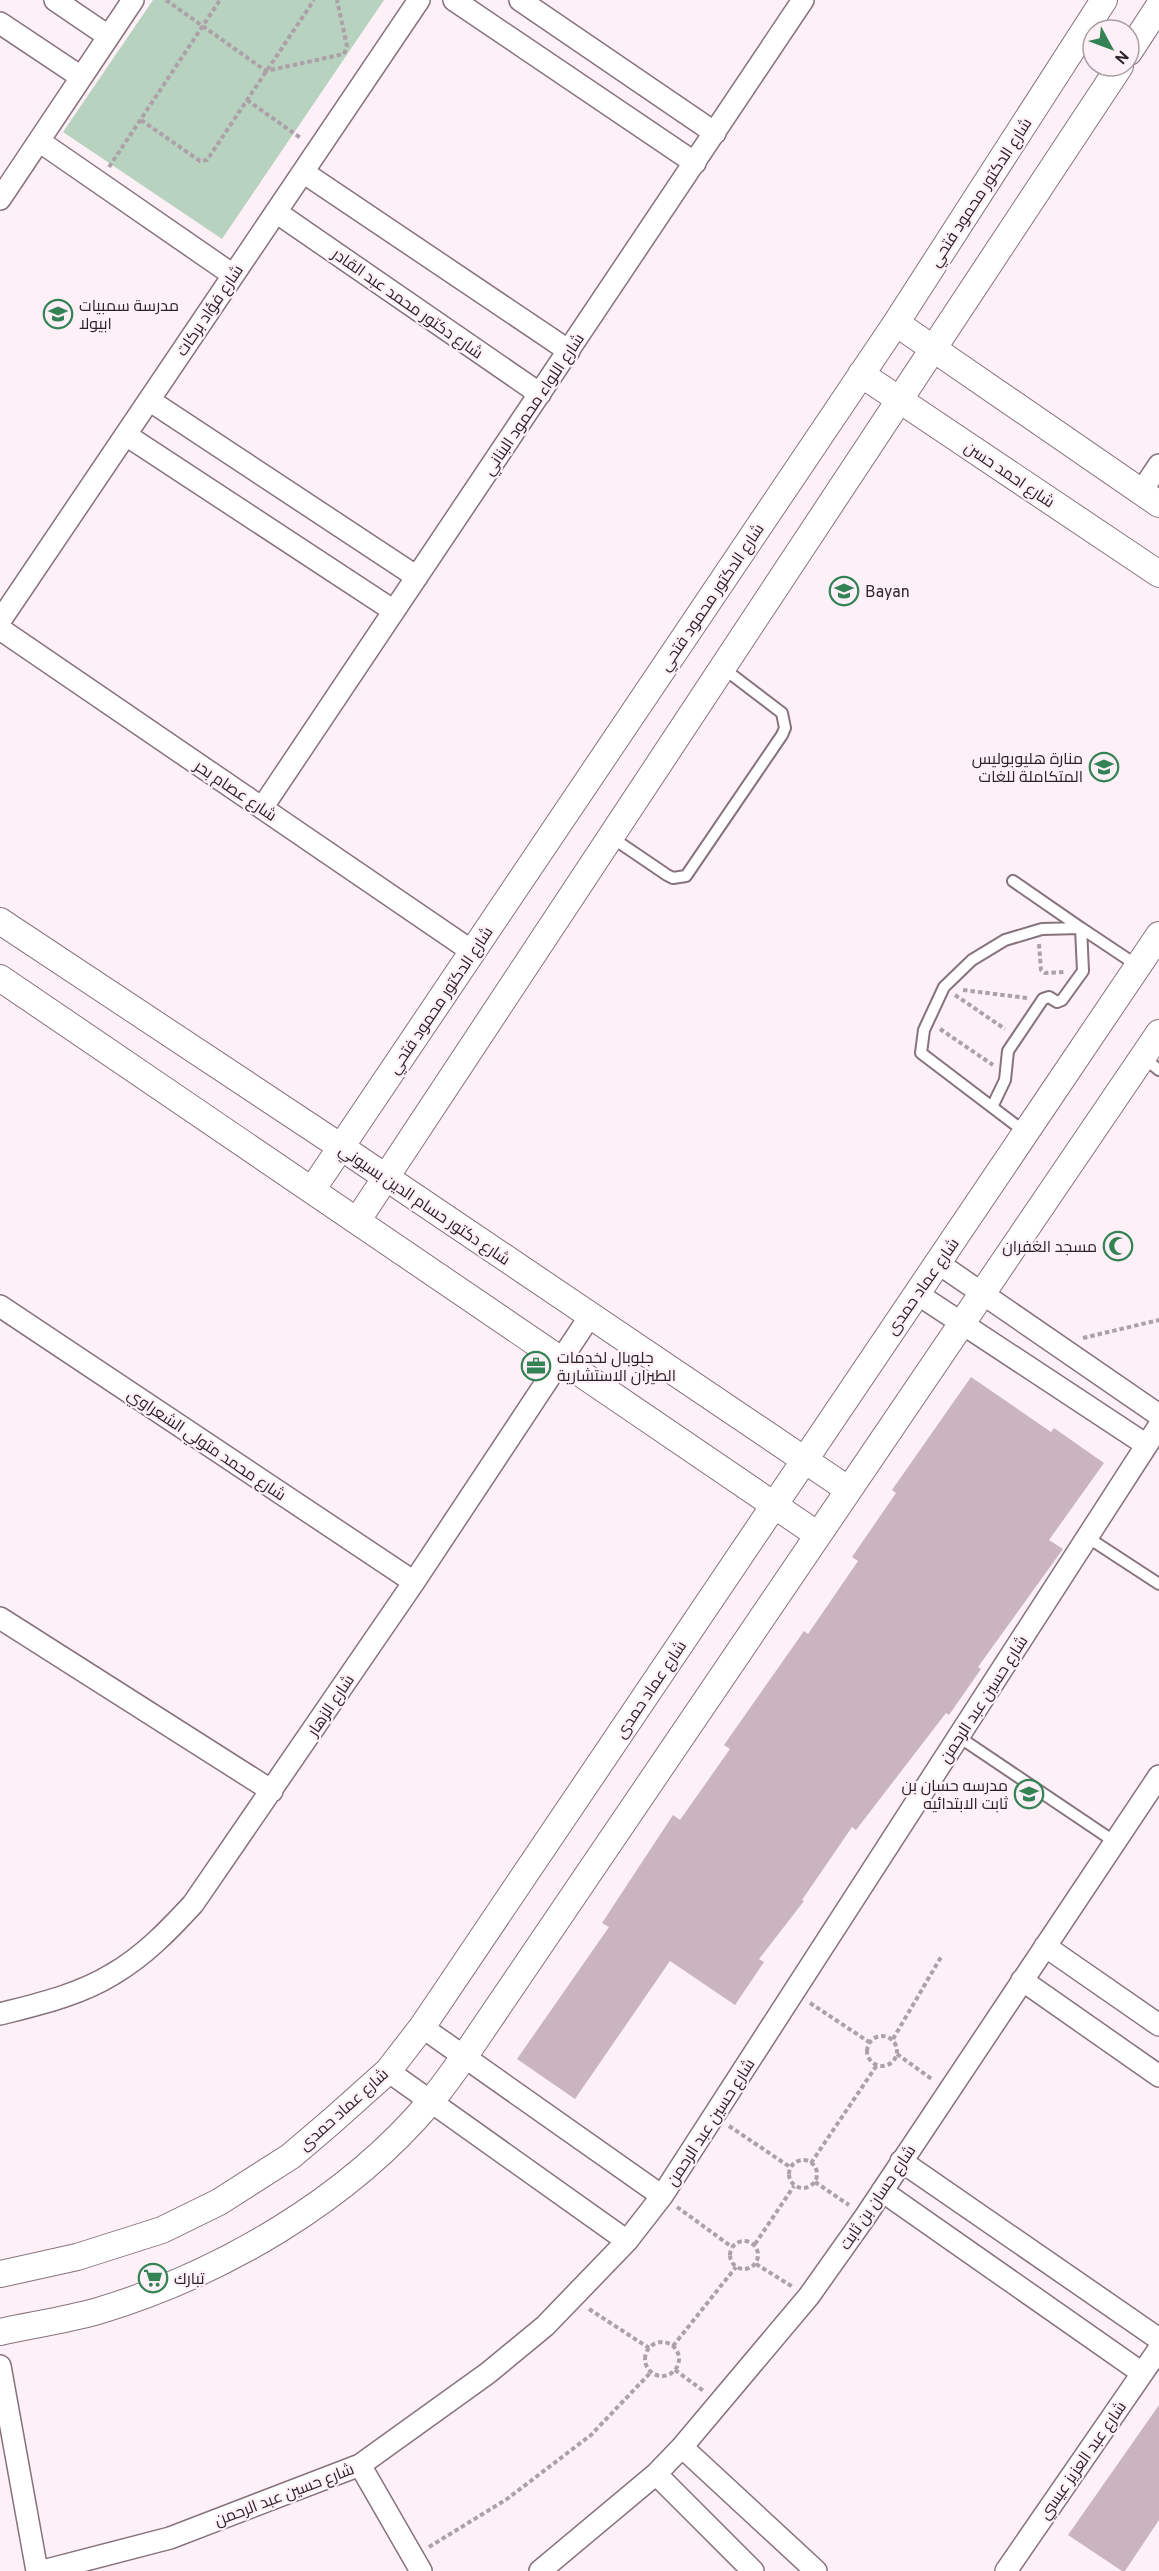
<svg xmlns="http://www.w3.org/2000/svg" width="1159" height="2571" viewBox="0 0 1159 2571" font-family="Overpass,Cairo,sans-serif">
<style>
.green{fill:#b7d2bf}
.building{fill:#cab4bf}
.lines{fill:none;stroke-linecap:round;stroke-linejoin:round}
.service-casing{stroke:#87727d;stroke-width:14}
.minor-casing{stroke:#87727d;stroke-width:24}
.tertiary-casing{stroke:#87727d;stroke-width:28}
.path{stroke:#ada1a7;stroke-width:4;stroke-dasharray:4.5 3;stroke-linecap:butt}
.service{stroke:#fff;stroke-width:10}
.minor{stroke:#fff;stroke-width:21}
.tertiary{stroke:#fff;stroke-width:26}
.labels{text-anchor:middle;stroke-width:4.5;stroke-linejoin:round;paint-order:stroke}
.street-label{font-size:16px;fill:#2b2327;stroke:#fef0f7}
.poi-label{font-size:16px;fill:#2b2327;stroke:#fef0f7;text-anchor:start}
</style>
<rect width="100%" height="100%" fill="#fef0f7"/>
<path class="green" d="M153,0H384L222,239L63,132Z"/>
<path class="building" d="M971,1377L1051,1432L1054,1428L1104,1463L1049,1540L1063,1549L978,1667L981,1669L949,1715L946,1713L856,1830L852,1827L802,1900L804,1901L759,1959L764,1962L735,2005L670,1961L575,2099L517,2059L609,1927L602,1923L673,1815L680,1820L730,1749L724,1745L804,1631L808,1634L858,1561L852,1557L896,1493L892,1490Z
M1159,2405V2520L1125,2571H1122L1068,2535Z"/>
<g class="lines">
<g class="service-casing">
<path id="service" d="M611,837L667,875L673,878L686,876L782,735L785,728L782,713L723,668
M1143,1057L1159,1070
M992,1107L1005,1080L1008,1051L1043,999L1049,997L1057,1002L1062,1000L1083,971L1081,928L1013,881
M1025,1132L921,1053L924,1030L944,987L972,960L1005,940L1042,929L1081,928L1138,966
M1087,1537L1159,1584
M959,1737L1115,1842"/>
</g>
<g class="minor-casing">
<path id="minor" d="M55,0L108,36
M454,0L695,163
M520,0L715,133
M0,23L81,77
M39,141L233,275
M303,172L569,351
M0,199L133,0
M276,212L540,394
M149,400L417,577
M126,435L394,611
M1141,492L1159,465
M0,621L419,0
M0,629L473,952
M262,808L803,0
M938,1263L1159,1415
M916,1293L1145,1444
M0,1306L414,1582
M0,1618L272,1791
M1045,1946L1159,2025
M1022,1980L1159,2076
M0,2014C39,2004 79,1995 113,1974C144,1956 169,1930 193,1904L414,1582L590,1316
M422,2027L662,2196
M388,2071L627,2241
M901,2161L1159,2339
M882,2191L1142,2373
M0,2366L37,2571
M682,2447L816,2571
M360,2465L421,2571
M656,2474L753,2571
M43,2571L170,2538L360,2465L488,2373L545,2326L627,2241L662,2196L1159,1426
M540,2571L656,2474L682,2447L809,2296L865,2217L1159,1776
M1006,2571L1159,2349"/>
</g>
<g class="tertiary-casing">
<path id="tertiary" d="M1129,52L1159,6
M896,323L1159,504
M861,374L1159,574
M0,921L341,1147L849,1490
M0,978L818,1535
M312,1190L896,323L1104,0
M357,1221L1120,66
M0,2274L77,2257L162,2230L219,2202L291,2156L332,2121L388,2071L422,2027L1159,935
M0,2332C32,2325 66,2320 98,2311C221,2274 348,2200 431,2101C443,2087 453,2072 464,2057L1159,1033"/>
</g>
<path class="path" d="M166,0L266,71L344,54L347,46L337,0
M247,100L302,139
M141,120L200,161L207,160L314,0
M109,167L220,0
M1039,944L1041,970L1045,973L1064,972
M963,990L1027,998
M955,995L1005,1029
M940,1029L993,1065
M1083,1338L1159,1320
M810,2003L869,2042
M867 2051a15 15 0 1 1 30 0a15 15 0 1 1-30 0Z
M893,2039L941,1957
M897,2054L933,2080
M729,2126L790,2167
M789 2174a14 14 0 1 1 28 0a14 14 0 1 1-28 0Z
M811,2163L877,2065
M815,2182L849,2205
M677,2207L732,2247
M730 2255a14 14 0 1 1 28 0a14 14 0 1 1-28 0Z
M755,2244L794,2186
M756,2264L793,2287
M589,2309L649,2348
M645 2359a17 17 0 1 1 34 0a17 17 0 1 1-34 0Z
M673,2346L736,2267
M675,2370L705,2392
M429,2547L507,2499L591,2435L651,2372"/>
<use href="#service" class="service"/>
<use href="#minor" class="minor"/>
<use href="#tertiary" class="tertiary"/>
</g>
<defs>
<g id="school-ring" transform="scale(1.5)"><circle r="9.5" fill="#fef0f7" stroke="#338354" stroke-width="1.5"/><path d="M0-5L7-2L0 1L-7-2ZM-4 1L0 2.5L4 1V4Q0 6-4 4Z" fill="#338354"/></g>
<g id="mosque-ring" transform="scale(1.5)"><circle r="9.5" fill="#fef0f7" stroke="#338354" stroke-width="1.5"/><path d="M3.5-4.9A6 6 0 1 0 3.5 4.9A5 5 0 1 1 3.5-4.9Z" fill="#338354"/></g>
<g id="office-ring" transform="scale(1.5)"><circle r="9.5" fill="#fef0f7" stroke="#338354" stroke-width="1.5"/><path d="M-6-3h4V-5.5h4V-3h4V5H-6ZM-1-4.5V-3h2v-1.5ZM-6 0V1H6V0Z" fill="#338354"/></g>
<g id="supermarket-ring" transform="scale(1.5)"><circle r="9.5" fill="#fef0f7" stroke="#338354" stroke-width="1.5"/><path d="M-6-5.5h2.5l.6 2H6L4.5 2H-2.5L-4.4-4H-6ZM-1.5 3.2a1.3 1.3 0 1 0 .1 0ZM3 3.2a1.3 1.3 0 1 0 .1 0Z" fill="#338354"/></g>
</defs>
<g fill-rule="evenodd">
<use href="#school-ring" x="58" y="314"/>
<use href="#school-ring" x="844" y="591"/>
<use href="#school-ring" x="1104" y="767"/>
<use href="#mosque-ring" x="1118" y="1246"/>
<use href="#office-ring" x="536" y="1366"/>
<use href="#school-ring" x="1029" y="1794"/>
<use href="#supermarket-ring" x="153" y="2278"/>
</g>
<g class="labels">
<g class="street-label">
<text transform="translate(980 192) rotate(-57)" y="6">شارع الدكتور محمود فتحي</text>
<text transform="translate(408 303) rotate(35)" y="6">شارع دكتور محمد عبد القادر</text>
<text transform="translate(209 310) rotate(-56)" y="6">شارع فؤاد بركات</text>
<text transform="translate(533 404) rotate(-56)" y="6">شارع اللواء محمود البناني</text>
<text transform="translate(1010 474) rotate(34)" y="6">شارع احمد حسن</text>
<text transform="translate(711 597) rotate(-56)" y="6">شارع الدكتور محمود فتحي</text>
<text transform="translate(236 790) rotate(34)" y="6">شارع عصام بحر</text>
<text transform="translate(440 1000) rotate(-56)" y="6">شارع الدكتور محمود فتحي</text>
<text transform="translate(425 1204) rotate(34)" y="6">شارع دكتور حسام الدين بسيوني</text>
<text transform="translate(922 1286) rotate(-55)" y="6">شارع عماد حمدى</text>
<text transform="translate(207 1444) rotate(34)" y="6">شارع محمد متولي الشعراوي</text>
<text transform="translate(650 1689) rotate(-56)" y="6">شارع عماد حمدى</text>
<text transform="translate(983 1699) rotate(-57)" y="6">شارع حسين عبد الرحمن</text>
<text transform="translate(330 1705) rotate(-56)" y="6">شارع الزهار</text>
<text transform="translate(343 2109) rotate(-42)" y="6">شارع عماد حمدى</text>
<text transform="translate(710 2122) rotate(-57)" y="6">شارع حسين عبد الرحمن</text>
<text transform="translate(877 2197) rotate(-56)" y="6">شارع حسان بن ثابت</text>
<text transform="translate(1082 2460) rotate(-55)" y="6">شارع عبد العزيز عيسي</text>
<text transform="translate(284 2494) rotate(-21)" y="6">شارع حسين عبد الرحمن</text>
</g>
<g class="poi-label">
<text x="79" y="311">مدرسة سمبيات<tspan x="79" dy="18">ابيولا</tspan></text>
<text x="865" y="597">Bayan</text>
<text x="1083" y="764" text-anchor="end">منارة هليوبوليس<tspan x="1083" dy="18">المتكاملة للغات</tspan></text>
<text x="1097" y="1252" text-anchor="end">مسجد الغفران</text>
<text x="557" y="1363">جلوبال لخدمات<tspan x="557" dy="18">الطيران الاستشارية</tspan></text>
<text x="1008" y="1791" text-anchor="end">مدرسه حسان بن<tspan x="1008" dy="18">ثابت الابتدائيه</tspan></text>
<text x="174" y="2284">تبارك</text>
</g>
</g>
<g transform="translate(1111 48) rotate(131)"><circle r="28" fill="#fef0f7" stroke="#aa9ea4" stroke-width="1.5"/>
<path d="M0-4.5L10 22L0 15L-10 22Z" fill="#338354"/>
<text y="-9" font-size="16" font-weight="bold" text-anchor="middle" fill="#2b2327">N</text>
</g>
</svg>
